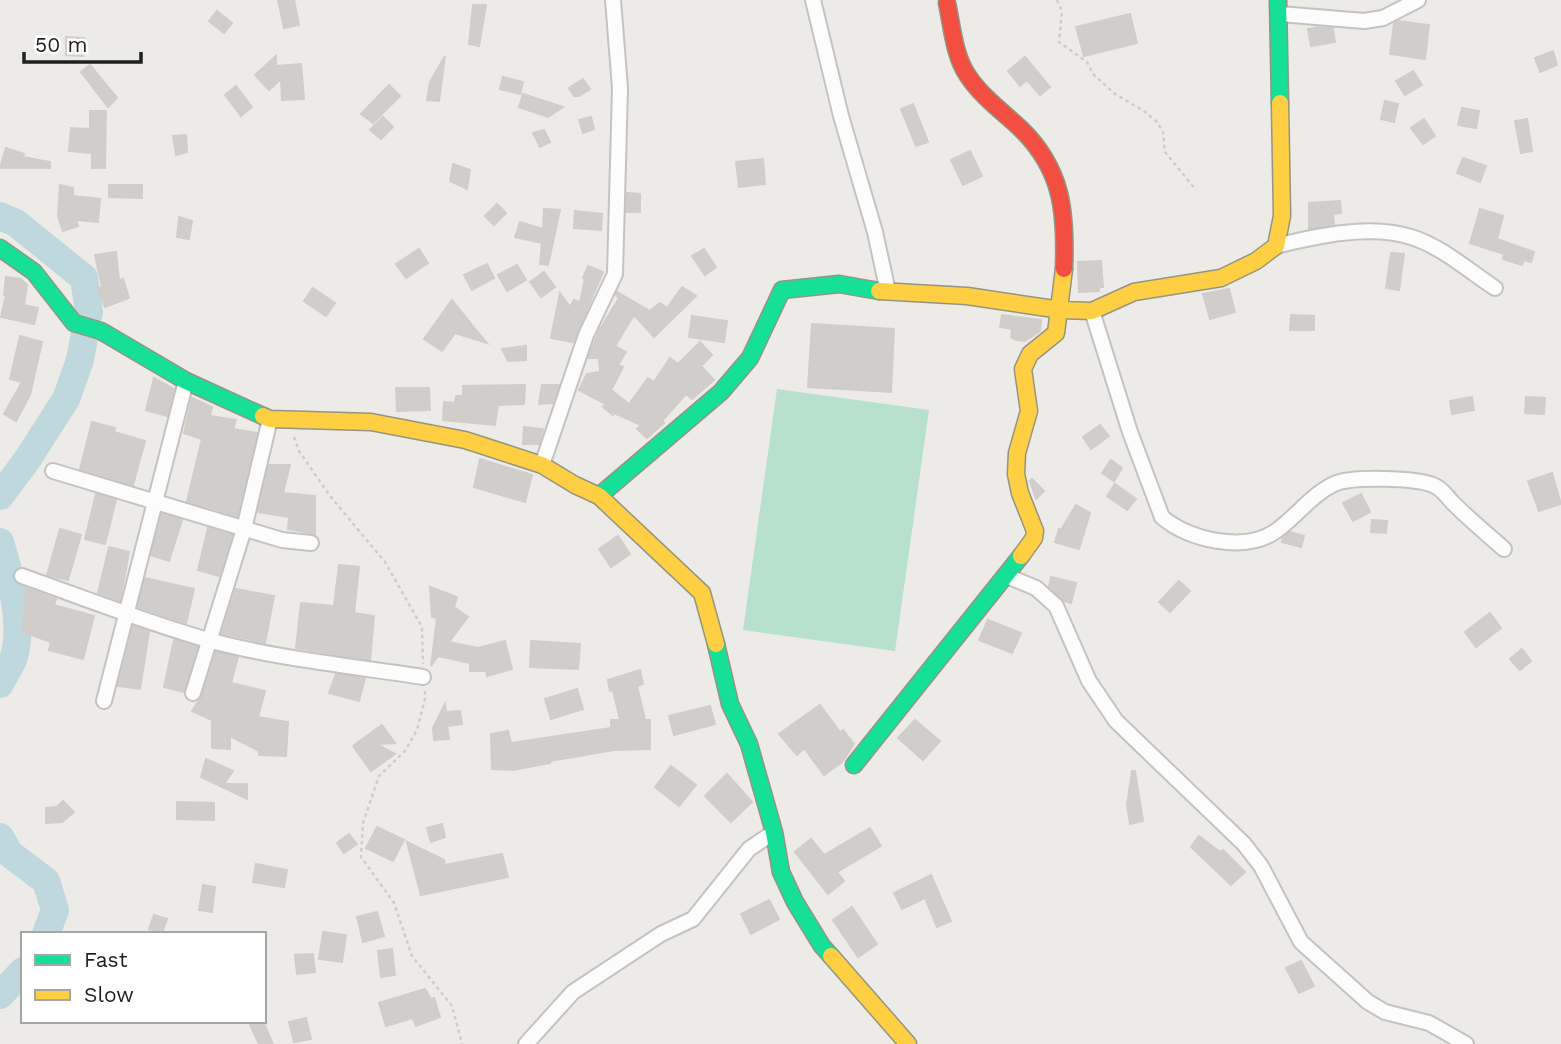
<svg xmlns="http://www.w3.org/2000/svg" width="1561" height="1044" viewBox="0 0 1561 1044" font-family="'Work Sans',sans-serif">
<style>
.pitch{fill:#b7e0cd}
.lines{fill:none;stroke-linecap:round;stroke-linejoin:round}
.river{stroke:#bed8de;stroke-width:28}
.building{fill:#d0cdcb;stroke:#d0cdca;stroke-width:2}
.street-casing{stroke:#c4c3c2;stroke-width:18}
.fast-casing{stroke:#949581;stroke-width:19}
.slow-casing{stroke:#949581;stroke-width:19}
.jam-casing{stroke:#949581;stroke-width:19}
.path{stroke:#d6c9c7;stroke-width:2.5;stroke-dasharray:3.5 3.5;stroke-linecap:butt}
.street{stroke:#fcfcfc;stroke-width:14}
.fast{stroke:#16e098;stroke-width:16}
.slow{stroke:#ffcf43;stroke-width:16}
.jam{stroke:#f24e42;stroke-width:16}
</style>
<rect width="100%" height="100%" fill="#edebe8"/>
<path class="pitch" d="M777,389L929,410L895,651L743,630Z"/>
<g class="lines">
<path class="river" d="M0,216L16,223L84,278L89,312L80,360L66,399L27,460L0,496
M0,542C10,575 25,626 13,660C9,668 4,676 0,684
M0,837L10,854L46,881L55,910L46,934
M0,995L23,971"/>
</g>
<path class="building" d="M278,0H294L299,25L284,28Z
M473,5H486L479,46L469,44Z
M217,11L232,23L224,33L209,21Z
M1130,14L1137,43L1084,56L1076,27Z
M1398,21L1429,25L1425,59L1390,54L1394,23Z
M1319,27L1333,28L1335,42L1311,46L1308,29Z
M66,37L84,38L83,56L66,55Z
M1553,51L1557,65L1540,72L1535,58Z
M276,56V66L301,64L304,99L282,100L281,79L269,90L255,75Z
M445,56L439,101L427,100L430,82Z
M1025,57L1050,87L1040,95L1027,80L1020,86L1008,71Z
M90,65L117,98L108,107L81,72Z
M1413,71L1422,85L1405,95L1396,81Z
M503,77L523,82L520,94L500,89Z
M583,79L590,89L579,96H574L569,88Z
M389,85L400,96L373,123L361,114Z
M236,86L252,107L241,116L225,95Z
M523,94L563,107L548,117L519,107Z
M1385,101L1398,104L1394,122L1381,119Z
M913,104L928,142L916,146L901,109Z
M1462,108L1479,111L1476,128L1458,125Z
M90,111H106L105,168H92V153L69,151L71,128L90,129Z
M383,117L393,127L381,139L370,130Z
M591,117L594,129L583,133L579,120Z
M1424,119L1435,136L1423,144L1411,128Z
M1527,119L1532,151L1521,153L1515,121Z
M544,130L550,142L540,147L533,133Z
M186,135L187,152L176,155L173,136Z
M6,148L24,154L23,157L50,162V168H0Z
M970,151L982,176L963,185L951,160Z
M1463,158L1486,166L1480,182L1457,173Z
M763,159L765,184L739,187L736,162Z
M453,164L470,170L467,189L450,181Z
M60,185L73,188V196L100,199L98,222L76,220L78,226L63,231L58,216Z
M109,185H142V198L109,197Z
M627,193L640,194V212H626Z
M1340,201L1341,213L1333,214L1334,224L1309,229V203Z
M497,204L506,213L494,225L485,216Z
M544,209L560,210L548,265L540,264L542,243L515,237L520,222L543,229Z
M1480,209L1503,216L1497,239L1534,252L1531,262L1524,260L1522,265L1503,259L1504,254L1470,243Z
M575,211L602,214L601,230L574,228Z
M179,217L192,221L189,239L177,237Z
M419,249L428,263L406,278L396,264Z
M704,249L716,267L705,275L692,256Z
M116,252L119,281L123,279L129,298L105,307L98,289L102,287L95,255Z
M1391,253L1404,254L1399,290L1386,288Z
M1101,261L1103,287H1099V291L1079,292L1078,262Z
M487,264L494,278L472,290L464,275Z
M517,265L526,280L507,291L498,275Z
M588,266L603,272L573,342L551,338L560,293L570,307L574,300L580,302L585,279L583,278Z
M544,272L555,287L541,297L530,282Z
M6,277L21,279L27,285L24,305L38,308L34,324L1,317L6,295H4Z
M682,287L696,296L654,337L634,315L615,346L626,352L618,365L623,367L611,390L629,404L648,378L654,382L670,358L678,364L700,342L712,355L701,366L714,380L692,399L686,394L662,421L664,423L647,438L637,429L641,425L614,413L613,415L603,407L606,404L579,390L587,374L600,372L599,358H588L599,331L619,298L616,295L617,292L650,311L660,303L667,308Z
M313,288L335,303L326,316L304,301Z
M1229,289L1235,312L1210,319L1203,294Z
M452,300L472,325L487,343L455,333L442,351L424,339Z
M1002,315L1041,320L1040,331L1025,341L1016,340L1011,337L1012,329L1000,327Z
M1291,315L1314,316V330H1290Z
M692,316L727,321L724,342L689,337Z
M812,324L894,329L891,392L808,387Z
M20,336L42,342L30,395L16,421L4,414L22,382L10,379Z
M526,346V360L508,361L502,349Z
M154,378L174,389L167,416L146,410Z
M525,385L524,404L498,405L495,425L443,420L444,402L455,403L456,396H463V386Z
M542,385H559L553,403L539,404Z
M396,388H429L430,410L397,411Z
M1472,397L1474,410L1452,414L1450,401Z
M1526,397L1545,398L1544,414L1525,413Z
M192,398L212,407L210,416L236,420L233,429L257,433L237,516L187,501L202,439L184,433Z
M92,422L115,428L114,432L145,441L133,485L80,469Z
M1100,425L1109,436L1091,449L1083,437Z
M524,427L543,429L539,444H523Z
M480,459L532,475L525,502L474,487Z
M1111,460L1122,468L1114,481L1102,473Z
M269,465H290L283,493L315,496V534L288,529L289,517L258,512Z
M1552,473L1561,504L1539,511L1528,481Z
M1032,479L1044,491L1036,499L1030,481Z
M1115,484L1136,499L1127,510L1107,496Z
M96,494L116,500L105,544L85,539Z
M1361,494L1370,512L1353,521L1343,503Z
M1076,505L1090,513L1079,549L1055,542L1059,529L1061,530Z
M162,514L182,520L169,561L151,555Z
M1372,520L1387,521L1386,533L1371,532Z
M208,528L232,535L219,576L198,570Z
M60,529L81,535L68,580L47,575Z
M1290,532L1304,536L1301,547L1282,542L1283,538Z
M618,536L630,554L611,567L599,549Z
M109,547L129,552L120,601L98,593Z
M339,565L359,567L354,613L374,616L370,660L296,648L301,603L334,606Z
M1051,577L1076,583L1071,603L1064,601L1049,587Z
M145,578L194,589L186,623L138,607Z
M1179,581L1190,591L1170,612L1159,602Z
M430,587L457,597L454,607L468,617L449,642L478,648L505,641L512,669L487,676L486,671H470V663L438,656L431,666L437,618L432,617Z
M26,588L56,599L54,605L94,616L83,659L49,650L51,642L23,632Z
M236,589L274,596L265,643L222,633Z
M1490,613L1501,628L1476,647L1465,632Z
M988,620L1021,633L1012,653L979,640Z
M133,626L149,632L140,689L118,686Z
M174,640L197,647L184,692L164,687Z
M531,641L580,644L578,669L530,667Z
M1522,649L1531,661L1520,670L1510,659Z
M216,652L238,657L231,683L265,691L258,717L288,722L286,756L259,755V751L230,736V749L212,748V720L192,711L202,696Z
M640,670L643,684L637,686L645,720H650V749L614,750L550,761V763L513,770L492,769L491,734L508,731L511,743L611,728V720H620L613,690L610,691L608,680Z
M336,674L365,678L359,701L329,693Z
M577,689L583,709L551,719L545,699Z
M445,704L446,712L460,711L462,724L447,726L449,739L434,740L433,728Z
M820,705L840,732L843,730L854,744L842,762L824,775L804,748L797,755L779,734Z
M710,706L715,724L674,735L669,716Z
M915,720L940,741L923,760L898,738Z
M382,725L395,743L376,744L395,754L371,771L353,746Z
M206,759L233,771L224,784H247V799L201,777Z
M671,766L696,785L679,806L655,787Z
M1132,771H1135L1143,821L1130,824L1127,805Z
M727,774L752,802L731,822L705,796Z
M63,801L74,812L62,822L46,823V808L57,807Z
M177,802L214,803V820L177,819Z
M442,824L445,837L431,842L427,828Z
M377,827L404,840L393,861L366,848Z
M870,828L881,846L837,872L844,881L828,894L795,852L811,839L824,855Z
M349,834L357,844L344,853L337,843Z
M1199,836L1220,852L1223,850L1245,872L1231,885L1191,847Z
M407,842L444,860L445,865L502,854L508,877L421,895Z
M256,864L287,870L284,887L253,882Z
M931,875L951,921L937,927L925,898L902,909L894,893Z
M203,885L215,887L212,912L199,910Z
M769,900L779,919L751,934L741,914Z
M852,907L877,944L858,957L833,920Z
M377,912L384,936L363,942L357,917Z
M154,915L167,919L162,933L149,929Z
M323,932L346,935L342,962L319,959Z
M392,949L395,975L381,977L378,951Z
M313,954L315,972L297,974L295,955Z
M1301,961L1314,986L1299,993L1286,968Z
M425,989L431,999L434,998L440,1017L416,1026L413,1018L386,1026L379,1003Z
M306,1018L311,1039L294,1042L289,1022Z
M258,1021H263L273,1044H259L250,1025Z"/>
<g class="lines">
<g class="street-casing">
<path id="street" d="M813,0L841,116L875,232L888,292
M1280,14L1364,21L1383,18L1418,0
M1276,246C1316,236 1370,224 1411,237C1441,246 1469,271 1495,288
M1092,311L1130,432L1162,517C1188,540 1245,553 1276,531C1296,517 1311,495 1334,484C1351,476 1416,478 1433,485C1443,489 1446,496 1453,503C1469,519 1487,534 1504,549
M542,465L586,335L615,274L620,88L613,0
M53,471L282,540L311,543
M22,576C84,598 145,622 208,640C278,659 352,666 423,677
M1007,576L1036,588L1056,606L1089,681L1116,721L1244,844L1261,866L1301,942L1368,1002L1385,1012L1429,1023L1466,1044
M193,693L244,529L270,419
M104,701L186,381
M526,1044L573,992L661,934L693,919L749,849L774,832"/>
</g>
<g class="fast-casing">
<path id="fast" d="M1278,0L1280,103
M0,248L34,272L74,323L101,331L186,381L263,416
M599,496L721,392L750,358L782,290L839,284L879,291
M716,644L730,704L749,744L774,832L781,872L795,902L822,946L831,956
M854,765L1021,556"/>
</g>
<g class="slow-casing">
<path id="slow" d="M879,291L967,296L1061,310L1092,311L1134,292L1221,278L1256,261L1276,246L1282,216L1280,103
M263,416L270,419L371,422L465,440L542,465L575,485L599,496L702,593L716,644
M1021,556L1034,538L1035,531L1020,493L1016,474L1017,453L1029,411L1023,369L1030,354L1056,333L1064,269
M831,956L908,1044"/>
</g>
<g class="jam-casing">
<path id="jam" d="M947,3C952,26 954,56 968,76C982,97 1003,112 1021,129C1063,170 1066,213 1064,269"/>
</g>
<path class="path" d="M1057,0L1062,11L1059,42L1087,62L1093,74L1115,94L1144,111L1157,122L1163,132L1165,152L1196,190
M294,437L299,451L330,496L385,562L422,627L423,664
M425,691V699L417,730L405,751L379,776L363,823L361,857L394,903L412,956L452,1006L462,1044"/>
<use href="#street" class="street"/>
<use href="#fast" class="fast"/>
<use href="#slow" class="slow"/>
<use href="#jam" class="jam"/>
</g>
<rect x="21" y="932" width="245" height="91" fill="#ffffff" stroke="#a5a5a5" stroke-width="2"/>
<rect x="35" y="955" width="35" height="10" fill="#16e098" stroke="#a5a5a5" stroke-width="2"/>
<text x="84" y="967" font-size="21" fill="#1f1f1f">Fast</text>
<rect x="35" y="990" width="35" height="10" fill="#ffcf43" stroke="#a5a5a5" stroke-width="2"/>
<text x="84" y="1002" font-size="21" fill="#1f1f1f">Slow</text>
<path d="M24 52v10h117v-10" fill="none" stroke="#1f1f1f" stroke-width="3.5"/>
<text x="35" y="52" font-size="21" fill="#1f1f1f" stroke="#ffffff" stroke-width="5" paint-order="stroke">50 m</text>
</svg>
